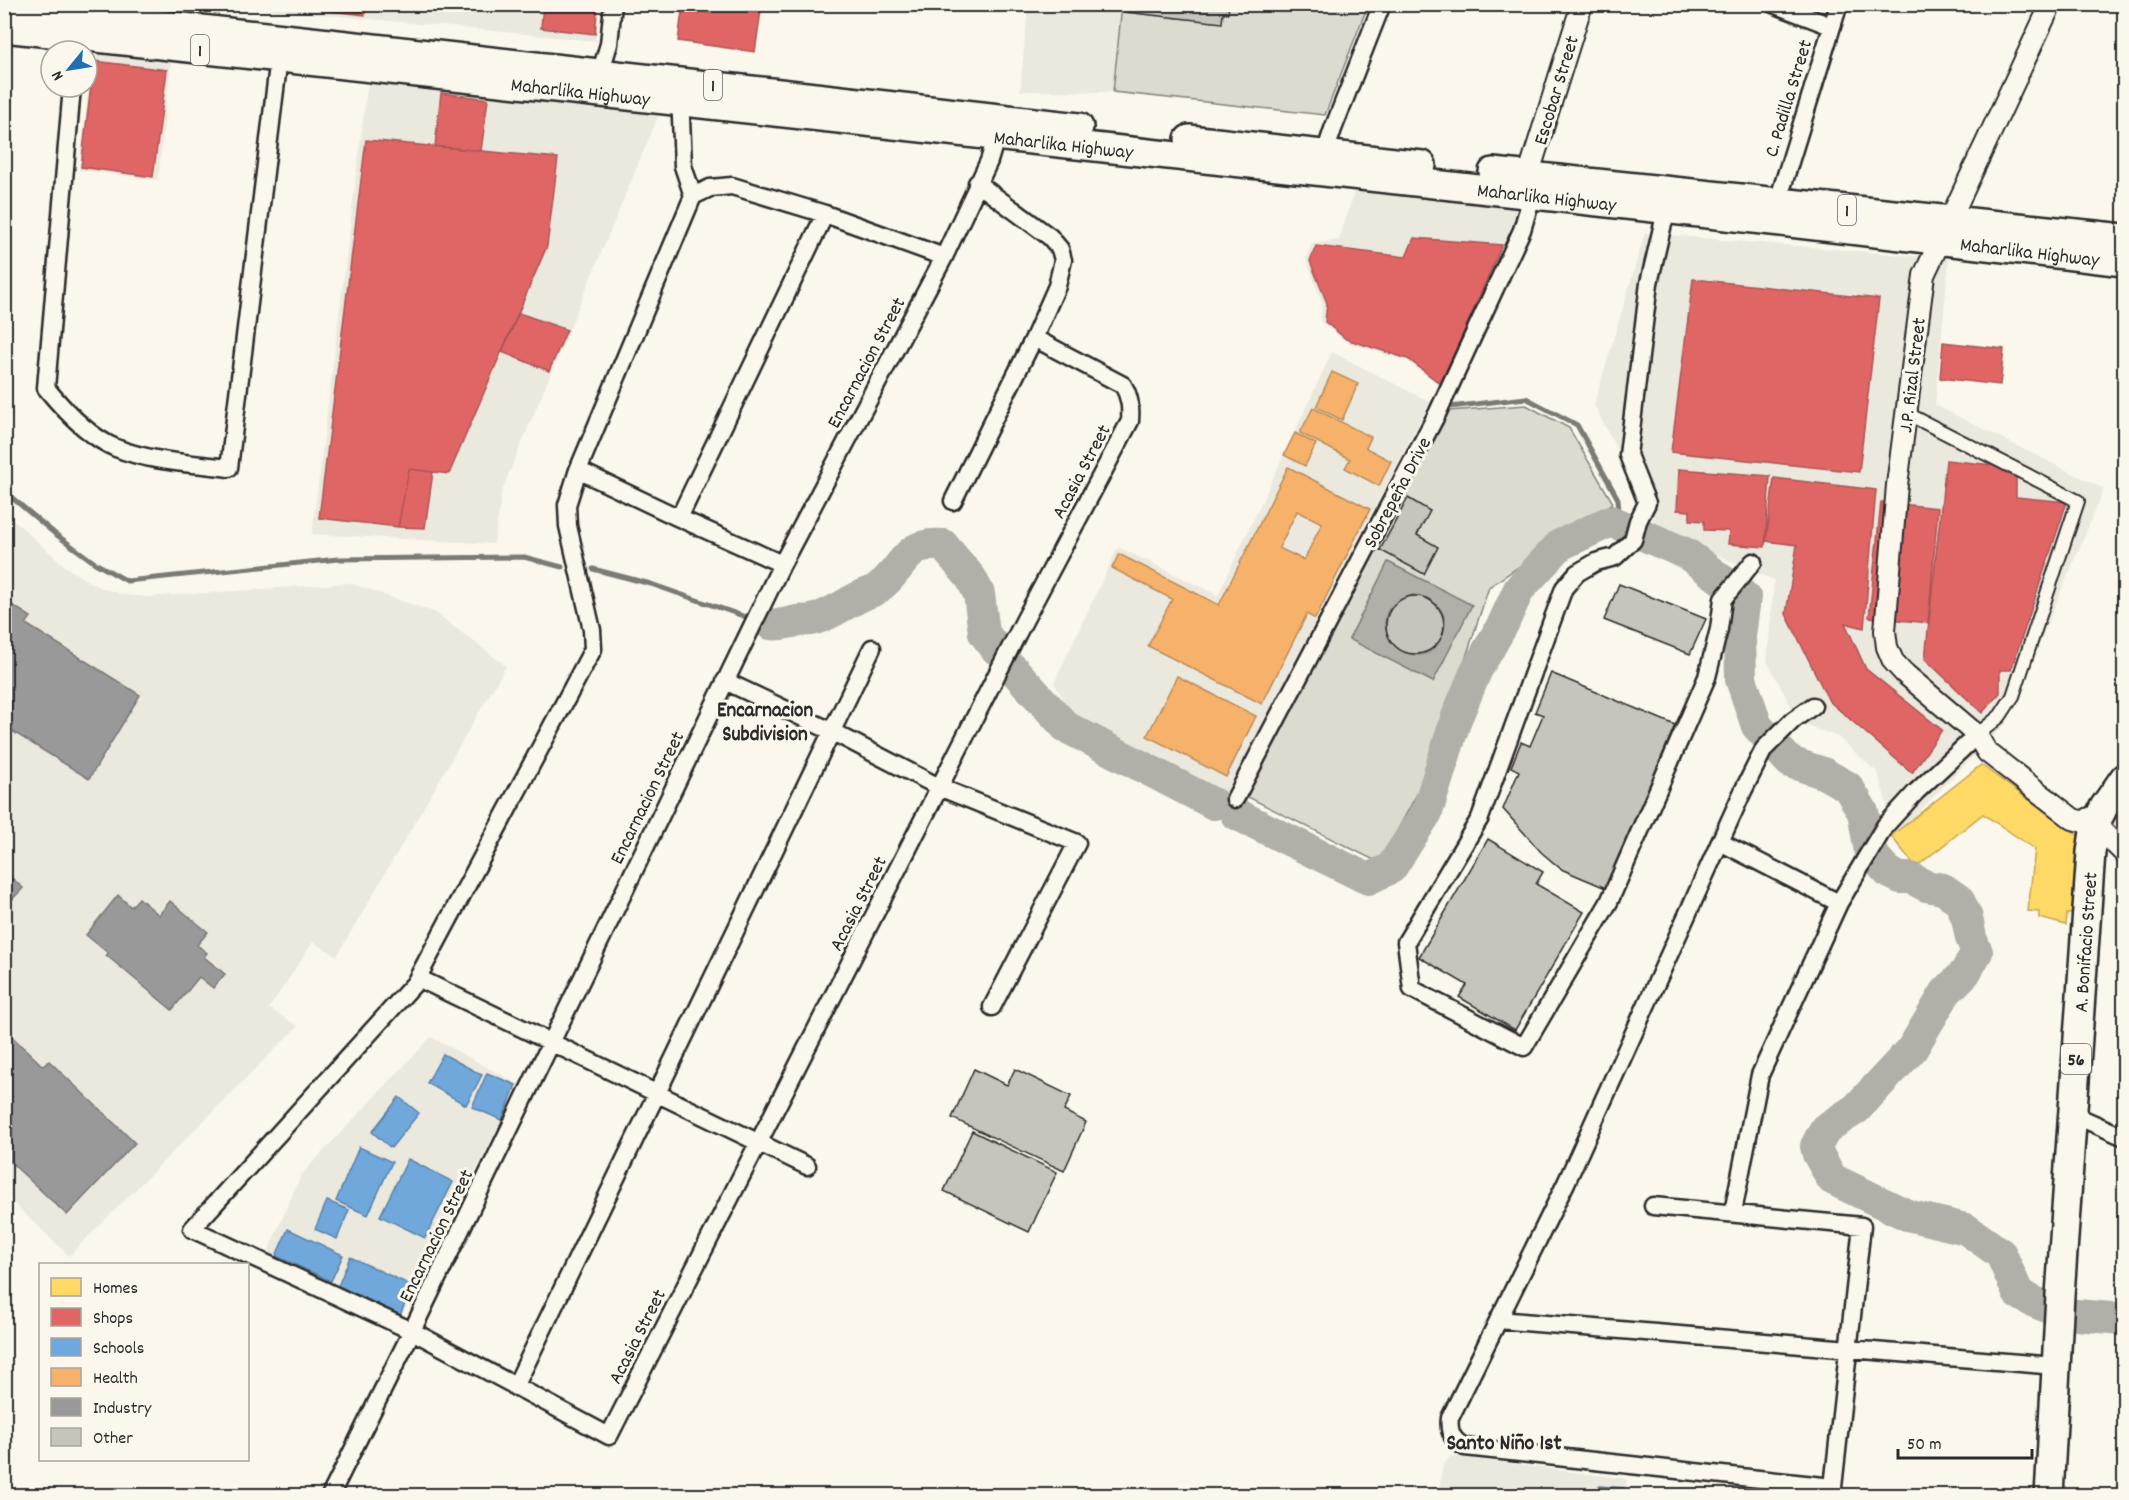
<svg xmlns="http://www.w3.org/2000/svg" width="2129" height="1500" viewBox="0 0 2129 1500" font-family="Dekko,sans-serif">
<style>
.built{fill:#ebe8de}
.green{fill:#dddad0;stroke:#84827e;stroke-width:1.5}
.water{fill:#b1afa7;stroke:#7b7a75;stroke-width:1.5;fill-rule:evenodd}
.homes{fill:#ffd966;stroke:#bfa554;stroke-width:1.5}
.shops{fill:#e06666;stroke:#aa5454;stroke-width:1.5}
.schools{fill:#6fa8dc;stroke:#5b82a7;stroke-width:1.5}
.health{fill:#f6b26b;stroke:#b98a58;stroke-width:1.5;fill-rule:evenodd}
.industry{fill:#999;stroke:#787878;stroke-width:1.5}
.lines{fill:none;stroke-linecap:round;stroke-linejoin:round}
.stream{stroke:#7b7a75;stroke-width:5}
.river{stroke:#b1afa7;stroke-width:32}
.building{fill:#c7c4bc;stroke:#2b2b2b;stroke-width:1.5}
.pedestrian-casing{stroke:#2b2b2b;stroke-width:16}
.minor-casing{stroke:#2b2b2b;stroke-width:21}
.tertiary-casing{stroke:#2b2b2b;stroke-width:24}
.trunk-casing{stroke:#2b2b2b;stroke-width:32}
.pedestrian{stroke:#fbf7ec;stroke-width:12}
.minor{stroke:#fbf7ec;stroke-width:16}
.tertiary{stroke:#fbf7ec;stroke-width:20}
.trunk{stroke:#fbf7ec;stroke-width:27}
.labels{text-anchor:middle;stroke-width:6;stroke-linejoin:round;paint-order:stroke}
.shield{fill:#fbf7ec;stroke:#696865;stroke-width:1.5}
.shield-label{font-size:18px;font-weight:bold;fill:#2b2b2b}
.street-label{font-size:20px;fill:#2b2b2b;stroke:#fbf7ec}
.neighbourhood-label{font-size:21px;font-weight:bold;fill:#2b2b2b;stroke:#fbf7ec}
.quarter-label{font-size:22px;font-weight:bold;fill:#2b2b2b;stroke:#fbf7ec}
</style>
<rect width="100%" height="100%" fill="#fbf7ec"/>
<filter id="ink" filterUnits="userSpaceOnUse"><feTurbulence type="fractalNoise" baseFrequency=".0167" numOctaves="2"/><feDisplacementMap in="SourceGraphic" scale="12" xChannelSelector="R" yChannelSelector="G"/><feConvolveMatrix kernelMatrix="1 2 1 2 8 2 1 2 1" color-interpolation-filters="sRGB"/></filter>
<g filter="url(#ink)">
<path class="built" d="M225,5H598L596,41Z
M1028,5H1122L1113,92L1020,91Z
M93,52L171,62L158,180L79,170Z
M368,80L660,112L502,490L494,544L312,534Z
M1356,187L1521,203L1442,388L1410,362L1347,342L1320,321L1322,302L1306,259L1311,244L1339,240Z
M1645,233L1949,259L1935,405L2104,489L2006,723L1896,835L1878,773L1838,737L1800,723L1767,661L1774,580L1657,528L1594,405Z
M1332,352L1430,402L1224,797L1081,729L1054,683L1118,547L1218,595Z
M4,514L10,517L65,566L81,577L99,587L123,595L147,597L350,583L436,613L506,666L337,956L313,942L269,1008L298,1026L69,1256L5,1195Z
M431,1037L520,1085L400,1319L266,1256L301,1175Z
M1451,1456L1627,1479L1625,1495L1438,1496L1443,1465Z"/>
<path class="green" d="M1122,5H1368L1325,115L1113,92Z
M1526,405L1569,428L1613,503L1489,587L1428,773L1380,863L1246,796L1449,411Z"/>
<path class="water" d="M1388,562L1472,605L1433,682L1349,639ZM1413,595C1437,598 1453,616 1440,640C1414,686 1348,612 1413,595Z"/>
<path class="homes" d="M1981,765L2079,836L2073,914H2067L2066,925L2039,918V912L2028,911L2035,849L1983,814L1916,867L1891,836Z"/>
<path class="shops" d="M321,4H366L365,15L321,10Z
M543,4H598L595,34L541,28Z
M683,4H762L755,52L678,41Z
M94,61L167,70L153,177L81,167Z
M441,93L488,99L481,151L435,146Z
M366,140L558,158L547,246L449,474L409,469L398,527L319,518Z
M1414,238L1502,245L1441,384L1408,359L1346,339L1325,322L1327,303L1310,261L1316,246L1406,257Z
M1693,279L1879,299L1859,472L1671,452Z
M519,313L567,330L549,371L502,352Z
M1943,342L2004,349L2000,385L1940,378Z
M1946,460L2002,466L2016,474V497L2067,502L2011,670H2000V693L1982,713L1925,659Z
M409,469L433,472L425,528L398,527Z
M1679,469L1770,476L1765,547L1728,544L1729,531L1704,530V521L1690,520V511L1677,510Z
M1774,478L1876,490L1864,628L1845,623L1866,669L1942,730L1912,773L1829,701L1786,614L1797,545L1766,541Z
M1881,502L1938,508L1928,623L1869,617Z"/>
<path class="schools" d="M443,1054L482,1075L466,1105L427,1083Z
M487,1073L516,1085L502,1120L472,1107Z
M399,1097L419,1113L391,1148L372,1132Z
M359,1147L392,1162L368,1215L336,1201Z
M408,1159L453,1182L425,1238L380,1216Z
M327,1201L349,1210L337,1239L315,1229Z
M288,1229L343,1255L331,1281L276,1256Z
M350,1257L413,1286L400,1315L338,1286Z
M1599,1486L1624,1488V1496H1598Z"/>
<path class="health" d="M1332,372L1358,384L1342,420L1316,407Z
M1313,408L1371,437L1366,448L1391,461L1379,486L1345,468L1350,459L1300,433Z
M1295,433L1316,444L1305,466L1284,455Z
M1288,467L1370,509L1315,619L1307,614L1262,704L1148,646L1172,599L1112,568L1119,554L1219,605ZM1297,511L1322,523L1304,560L1279,548Z
M1177,676L1256,716L1226,777L1147,736Z"/>
<path class="industry" d="M4,600L31,617L26,624L140,695L89,779L4,726Z
M4,871L23,888L4,908Z
M118,895L131,907L139,898L159,915L170,901L208,932L197,945L207,953L204,957L225,974L213,988L199,977L172,1010L106,955L108,953L86,935Z
M4,1029L43,1066L49,1061L135,1143L67,1215L4,1156Z"/>
<g class="lines">
<path class="stream" d="M1450,407L1526,398L1577,425L1618,499L1620,525
M4,491L54,533L95,563L127,581L338,559L524,557L562,567
M593,569L651,584L746,617"/>
<path class="river" d="M770,624C781,626 787,623 797,621C802,620 806,621 811,620C829,616 844,604 861,596C866,593 873,592 878,588C905,569 903,541 943,545L971,578L979,594L984,633L996,649
M1013,669L1066,727L1214,804
M1236,814L1368,879L1391,868L1427,812L1456,719L1476,671L1503,624L1519,589L1560,545L1611,521L1687,554L1745,597L1740,636L1741,679L1757,726L1790,762L1823,773L1848,787L1863,812L1870,852L1888,872L1900,878H1911L1926,886L1943,889L1959,900L1967,918L1971,938L1977,952L1965,973L1946,992L1912,1049L1856,1109L1825,1129L1816,1146L1818,1154L1832,1179L1907,1215L1966,1229L2001,1254L2018,1293L2032,1301L2064,1314L2124,1319"/>
</g>
<path class="building" d="M1126,4H1229L1228,13H1223L1222,23L1125,12Z
M1408,498L1430,511L1417,535L1438,547L1424,574L1380,550Z
M1619,584L1706,619L1690,654L1604,620Z
M1386 625a29 29 0 1 1 58 0a29 29 0 1 1-58 0Z
M1551,673L1675,725L1608,889L1561,869L1541,852L1503,809L1519,771L1511,767L1521,742L1530,746L1543,715L1535,712Z
M1488,839L1543,872L1536,884L1584,912L1515,1030L1459,997L1467,985L1419,957Z
M974,1069L1007,1085L1015,1069L1071,1096L1064,1111L1086,1122L1064,1171L952,1118Z
M972,1131L1057,1172L1029,1232L944,1191Z"/>
<g class="lines">
<g class="pedestrian-casing">
<path id="pedestrian" d="M1906,413L2078,501L2013,696L2000,716L1977,735"/>
</g>
<g class="minor-casing">
<path id="minor" d="M1773,4L1831,26
M598,80L609,44L613,4
M72,87L46,388C64,410 89,437 116,448C151,462 191,463 229,468L280,49
M680,94L683,166L693,196L578,470L567,505L568,526L592,630L593,649L415,983L192,1229L412,1331L609,1436L1025,619L1130,421C1131,407 1130,397 1123,385L1034,338
M1325,153L1333,129L1382,4
M693,196L710,188L732,186L825,214L944,257
M1777,204L1839,4
M1666,211L1649,283L1628,455L1647,503L1638,521L1633,540L1615,557L1596,562L1577,573L1564,588L1480,818L1406,942L1412,989L1524,1047L1609,902L1707,677L1719,629L1723,599L1753,562
M578,470L679,518L782,564
M953,501L1034,338L1057,286L1063,260L1060,249L1050,237L977,183
M679,518L825,214
M725,681L831,731L939,787L1077,843L992,1007
M1235,799L1437,414L1522,230L1532,196
M1720,842L1839,903
M418,978L807,1166
M2072,1114L2124,1137
M1653,1206L1862,1226L1833,1487L1465,1447C1453,1441 1448,1432 1450,1418L1566,1183L1743,791L1764,749L1793,720L1813,706
M1733,1212L1760,1075L1839,903L1885,826L1916,792L1977,735
M1498,1320L2056,1366
M515,1387L872,648
M330,1496L412,1331L782,564L944,257L989,161L999,128"/>
</g>
<g class="tertiary-casing">
<path id="tertiary" d="M2051,4L1924,275L1897,485L1885,631L1887,647L1893,661L1904,673L1977,735L1987,752L2073,819L2095,825
M1530,187L1528,176L1582,4
M2089,818L2124,853"/>
</g>
<g class="trunk-casing">
<g id="trunk">
<path d="M4,7C363,49 721,85 1079,127"/>
<path id="s1" d="M4,28L1772,221L2124,262"/>
<path d="M1189,139L1422,165"/>
<path d="M1493,172C1704,195 1914,216 2124,238"/>
<path id="s2" d="M2049,1496L2060,1295L2091,852L2095,825L2104,807L2124,778"/>
</g>
</g>
<use href="#pedestrian" class="pedestrian"/>
<use href="#minor" class="minor"/>
<use href="#tertiary" class="tertiary"/>
<use href="#trunk" class="trunk"/>
</g>
</g>
<g class="labels">
<g class="shield">
<rect x="191" y="35" width="18" height="30" rx="4.5"/>
<rect x="704" y="70" width="18" height="30" rx="4.5"/>
<rect x="1838" y="195" width="18" height="30" rx="4.5"/>
<rect x="2061" y="1044" width="30" height="30" rx="4.5"/>
</g>
<g class="shield-label">
<text x="200" y="56">1</text>
<text x="713" y="91">1</text>
<text x="1847" y="216">1</text>
<text x="2076" y="1065">56</text>
</g>
<g class="street-label">
<text transform="translate(1555 90) rotate(-73)" y="7">Escobar Street</text>
<text dy="7" stroke="none"><textPath href="#s1" startOffset="580">Maharlika Highway</textPath></text>
<text transform="translate(1787 98) rotate(-73)" y="7">C. Padilla Street</text>
<text dy="7" stroke="none"><textPath href="#s1" startOffset="1066">Maharlika Highway</textPath></text>
<text dy="7" stroke="none"><textPath href="#s1" startOffset="1552">Maharlika Highway</textPath></text>
<text dy="7" stroke="none"><textPath href="#s1" startOffset="2038">Maharlika Highway</textPath></text>
<text transform="translate(865 362) rotate(-62)" y="7">Encarnacion Street</text>
<text transform="translate(1911 375) rotate(-83)" y="7">J.P. Rizal Street</text>
<text transform="translate(1080 471) rotate(-62)" y="7">Acasia Street</text>
<text transform="translate(1396 492) rotate(-62)" y="7">Sobrepeña Drive</text>
<text transform="translate(646 797) rotate(-64)" y="7">Encarnacion Street</text>
<text transform="translate(857 903) rotate(-63)" y="7">Acasia Street</text>
<text dy="7" stroke="none"><textPath href="#s2" startOffset="555">A. Bonifacio Street</textPath></text>
<text transform="translate(435 1235) rotate(-64)" y="7">Encarnacion Street</text>
<text transform="translate(636 1336) rotate(-63)" y="7">Acasia Street</text>
</g>
<g class="neighbourhood-label">
<text x="765" y="716">Encarnacion<tspan x="765" dy="24">Subdivision</tspan></text>
</g>
<g class="quarter-label">
<text x="1504" y="1449">Santo Niño 1st</text>
</g>
</g>
<rect width="2129" height="1500" fill="none" stroke="#fbf7ec" stroke-width="24"/>
<rect x="12" y="12" width="2105" height="1476" fill="none" stroke="#2b2b2b" stroke-width="2" filter="url(#ink)"/>
<rect x="39" y="1263" width="210" height="198" fill="#fbf7ec" stroke="#a8a59f" stroke-width="1.5"/>
<rect x="51" y="1278" width="30" height="18" fill="#ffd966" stroke="#a8a59f" stroke-width="1.5"/>
<text x="93" y="1293" font-size="18" fill="#2b2b2b">Homes</text>
<rect x="51" y="1308" width="30" height="18" fill="#e06666" stroke="#a8a59f" stroke-width="1.5"/>
<text x="93" y="1323" font-size="18" fill="#2b2b2b">Shops</text>
<rect x="51" y="1338" width="30" height="18" fill="#6fa8dc" stroke="#a8a59f" stroke-width="1.5"/>
<text x="93" y="1353" font-size="18" fill="#2b2b2b">Schools</text>
<rect x="51" y="1368" width="30" height="18" fill="#f6b26b" stroke="#a8a59f" stroke-width="1.5"/>
<text x="93" y="1383" font-size="18" fill="#2b2b2b">Health</text>
<rect x="51" y="1398" width="30" height="18" fill="#999999" stroke="#a8a59f" stroke-width="1.5"/>
<text x="93" y="1413" font-size="18" fill="#2b2b2b">Industry</text>
<rect x="51" y="1428" width="30" height="18" fill="#c7c4bc" stroke="#a8a59f" stroke-width="1.5"/>
<text x="93" y="1443" font-size="18" fill="#2b2b2b">Other</text>
<g transform="translate(69 69) rotate(240)"><circle r="28" fill="#fbf7ec" stroke="#a8a59f" stroke-width="1.5"/>
<path d="M0-4.5L10 22L0 15L-10 22Z" fill="#1f6fb2"/>
<text y="-9" font-size="16" font-weight="bold" text-anchor="middle" fill="#2b2b2b">N</text>
</g>
<path d="M1898 1449v9h134v-9" fill="none" stroke="#2b2b2b" stroke-width="3"/>
<text x="1907" y="1449" font-size="18" fill="#2b2b2b" stroke="#fbf7ec" stroke-width="4.5" paint-order="stroke">50 m</text>
</svg>
